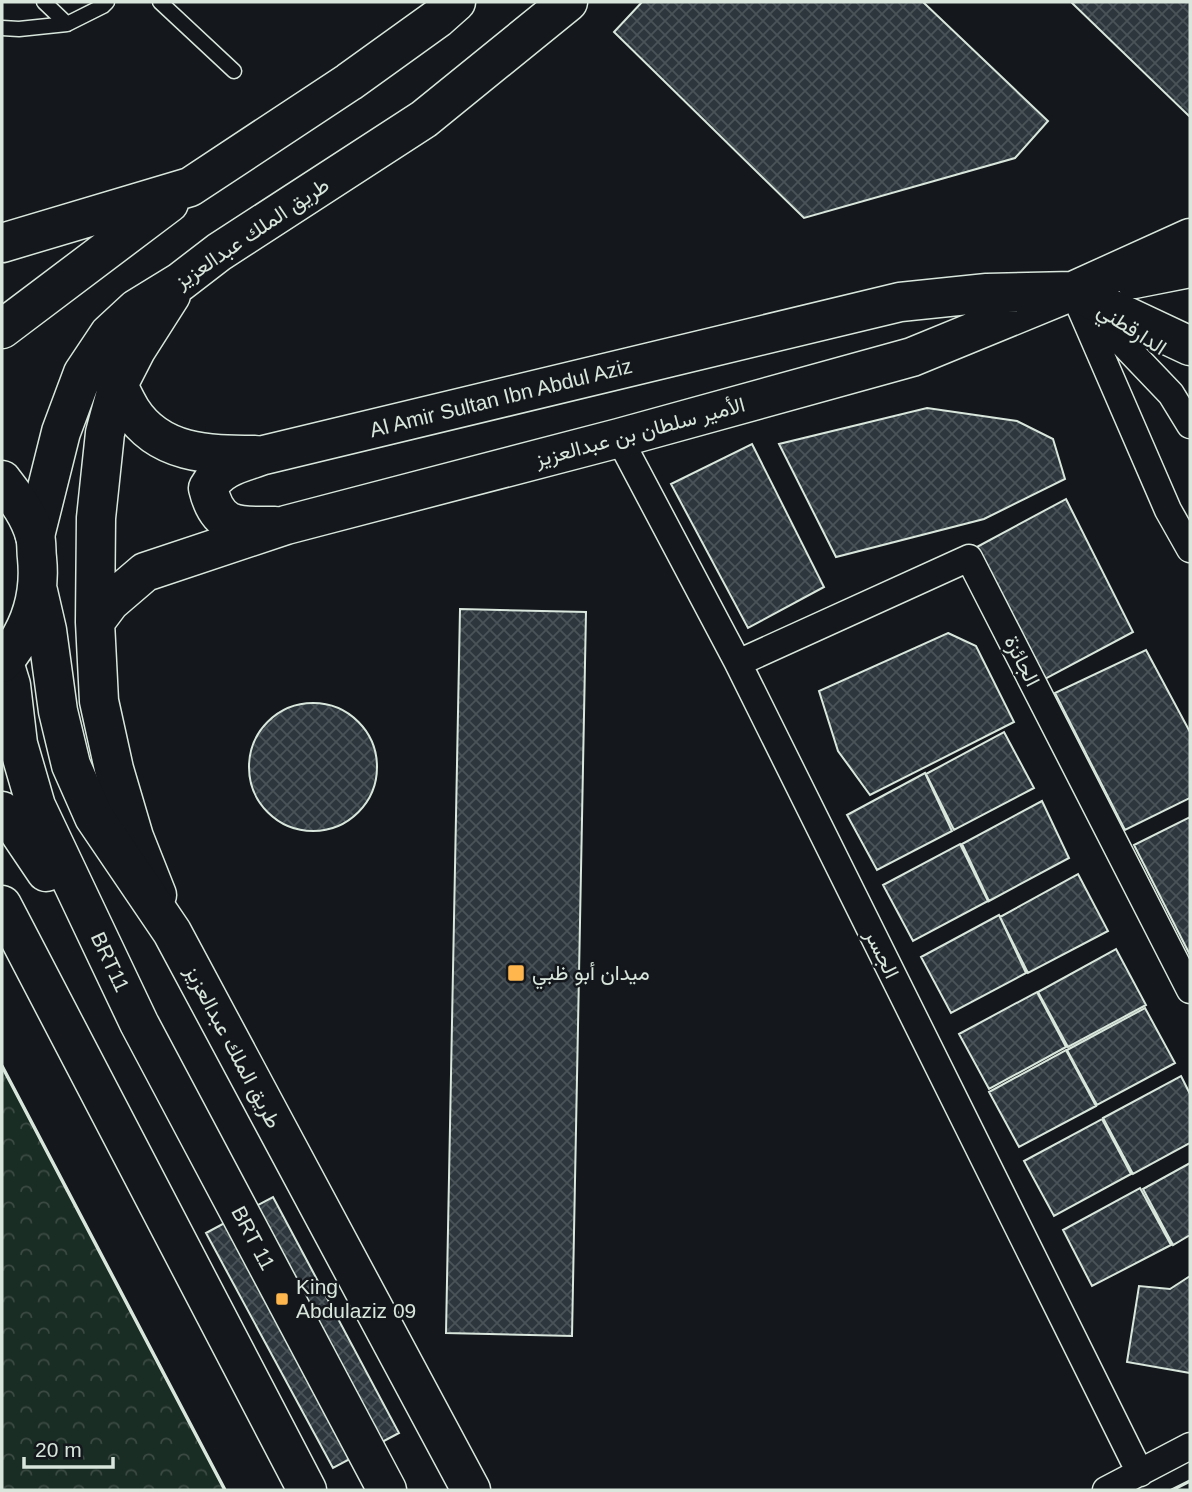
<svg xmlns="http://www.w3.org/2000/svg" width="1192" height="1492" viewBox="0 0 1192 1492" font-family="Arial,Vazirmatn,sans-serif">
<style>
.forest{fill:url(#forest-crowns);stroke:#939e99;stroke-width:2}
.building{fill:url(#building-cross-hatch);stroke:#d8e6dc;stroke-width:2}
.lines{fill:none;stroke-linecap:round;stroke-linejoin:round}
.lane-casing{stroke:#d8e6dc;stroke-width:17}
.street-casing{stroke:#d8e6dc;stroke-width:29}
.secondary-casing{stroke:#d8e6dc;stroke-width:41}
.primary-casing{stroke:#d8e6dc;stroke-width:41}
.lane{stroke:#14181c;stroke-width:14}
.street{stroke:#14181c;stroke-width:26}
.secondary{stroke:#14181c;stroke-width:38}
.primary{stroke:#14181c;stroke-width:38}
.wall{stroke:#d8e6dc;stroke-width:3.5}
.poi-dot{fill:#ffb74d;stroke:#14181c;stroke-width:2.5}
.labels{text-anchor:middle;stroke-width:5;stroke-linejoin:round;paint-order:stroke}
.street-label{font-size:21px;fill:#d8e6dc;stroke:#14181c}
.poi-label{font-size:21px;fill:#d8e6dc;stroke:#14181c;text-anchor:start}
</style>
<defs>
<pattern id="forest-crowns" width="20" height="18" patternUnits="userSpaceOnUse" patternTransform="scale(1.75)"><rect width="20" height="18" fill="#1a2d24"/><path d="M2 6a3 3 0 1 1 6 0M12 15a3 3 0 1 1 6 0" fill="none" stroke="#3b4b43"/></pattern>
<pattern id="building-cross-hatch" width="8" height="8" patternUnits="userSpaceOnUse" patternTransform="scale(1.75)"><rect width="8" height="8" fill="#2c363c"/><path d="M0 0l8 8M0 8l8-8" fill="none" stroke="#4a5358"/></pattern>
</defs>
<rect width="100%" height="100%" fill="#14181c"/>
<path class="forest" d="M2,1066L225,1490H2Z"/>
<path class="building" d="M642,2H923L1048,121L1015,158L804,218L614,32Z
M1071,2H1190V117Z
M927,408L1017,421L1053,439L1065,479L984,519L836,557L779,444Z
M752,444L824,587L748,628L671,484Z
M1066,499L1133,632L1045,679L975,548Z
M460,609L586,612L572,1336L446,1333Z
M948,633L976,646L1014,722L870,795L838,751L819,691Z
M1146,650L1190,732V798L1125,830L1055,693Z
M249 767a64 64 0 1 1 128 0a64 64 0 1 1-128 0Z
M1004,732L1034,788L954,830L926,774Z
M925,773L952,831L877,870L847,815Z
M1042,801L1069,858L989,901L962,844Z
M1190,817V955L1134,845Z
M960,844L988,901L913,941L883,885Z
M1078,874L1108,931L1028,973L1000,917Z
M999,915L1026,973L951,1013L921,957Z
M1116,949L1146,1005L1068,1047L1038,992Z
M1037,992L1066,1047L989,1089L959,1034Z
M1145,1008L1175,1063L1097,1105L1067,1050Z
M1066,1050L1096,1106L1019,1147L989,1092Z
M1181,1076L1190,1094V1143L1133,1174L1103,1118Z
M1102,1119L1131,1174L1054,1216L1024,1161Z
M1190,1163V1235L1173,1245L1143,1189Z
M1140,1188L1171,1245L1092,1286L1063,1230Z
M273,1197L399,1433L333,1468L206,1233Z
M1190,1276V1373L1127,1362L1139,1286L1170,1289Z"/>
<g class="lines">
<g class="lane-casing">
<path id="lane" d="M44,2L67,24
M160,2L234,71
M2,28L19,29L67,24L103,6L107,2"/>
</g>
<g class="street-casing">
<path id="street" d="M1073,291L1168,510L1190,549
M1086,305L1171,394L1190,425
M619,438L738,663L1140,1473
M738,663L969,558L1190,990
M1106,1490L1190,1446"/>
</g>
<g class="secondary-casing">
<path id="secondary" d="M2,243L190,187L349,82L438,18L456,2
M1134,279L1190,268
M2,329L169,203
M118,385C122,393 126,402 131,410C159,454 208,455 255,455
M275,526C239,526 218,530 208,488C220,466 242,463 264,455L900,302L987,293L1073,291L1190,238
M35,536L61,432L83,373L109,334L136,309L180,282L219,252L424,119L568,2
M95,622L110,602L145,572L286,525L619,438L912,357L1073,291L1190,346
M4,662L11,685L18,744L36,806L139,1023L387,1490
M2,811L15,826L46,872
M157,895L134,837L114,769L99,701L95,622L96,518L105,433L118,385L136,350L171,295"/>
</g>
<g class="primary-casing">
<path id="primary" d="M2,480C15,497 29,514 35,536C37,543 36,551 37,558C41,598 29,633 2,663
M38,591L47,630L58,711L71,765L94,817L172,932L471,1490
M2,905L307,1490"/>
</g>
<use href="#lane" class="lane"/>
<use href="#street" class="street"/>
<use href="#secondary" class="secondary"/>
<use href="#primary" class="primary"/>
<path class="wall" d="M2,1066L225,1490
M1172,1490L1190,1481"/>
</g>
<g class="poi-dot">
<rect x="507" y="964" width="18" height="18" rx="3.5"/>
<rect x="275" y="1292" width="14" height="14" rx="3.5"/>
</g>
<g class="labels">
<g class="street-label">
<text transform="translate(252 233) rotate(-34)" y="7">طريق الملك عبدالعزيز</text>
<text transform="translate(1132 329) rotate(33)" y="7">الدارقطني</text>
<text transform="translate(501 398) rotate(-14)" y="7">Al Amir Sultan Ibn Abdul Aziz</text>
<text transform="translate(640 432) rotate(-15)" y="7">الأمير سلطان بن عبدالعزيز</text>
<text transform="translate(1022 661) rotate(63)" y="7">الجائزة</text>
<text transform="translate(882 954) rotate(64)" y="7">الجسر</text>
<text transform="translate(110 962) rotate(65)" y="7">BRT11</text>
<text transform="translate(233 1047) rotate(62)" y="7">طريق الملك عبدالعزيز</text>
<text transform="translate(253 1238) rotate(62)" y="7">BRT 11</text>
</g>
<g class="poi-label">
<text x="532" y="980">ميدان أبو ظبي</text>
<text x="296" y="1294">King<tspan x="296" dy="24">Abdulaziz 09</tspan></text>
</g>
</g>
<rect width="1192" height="1492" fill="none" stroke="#d8e6dc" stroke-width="7"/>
<path d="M24 1457v10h89v-10" fill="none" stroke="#d8e6dc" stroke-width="3.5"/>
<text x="35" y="1457" font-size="21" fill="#d8e6dc" stroke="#14181c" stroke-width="5" paint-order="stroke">20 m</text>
</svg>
